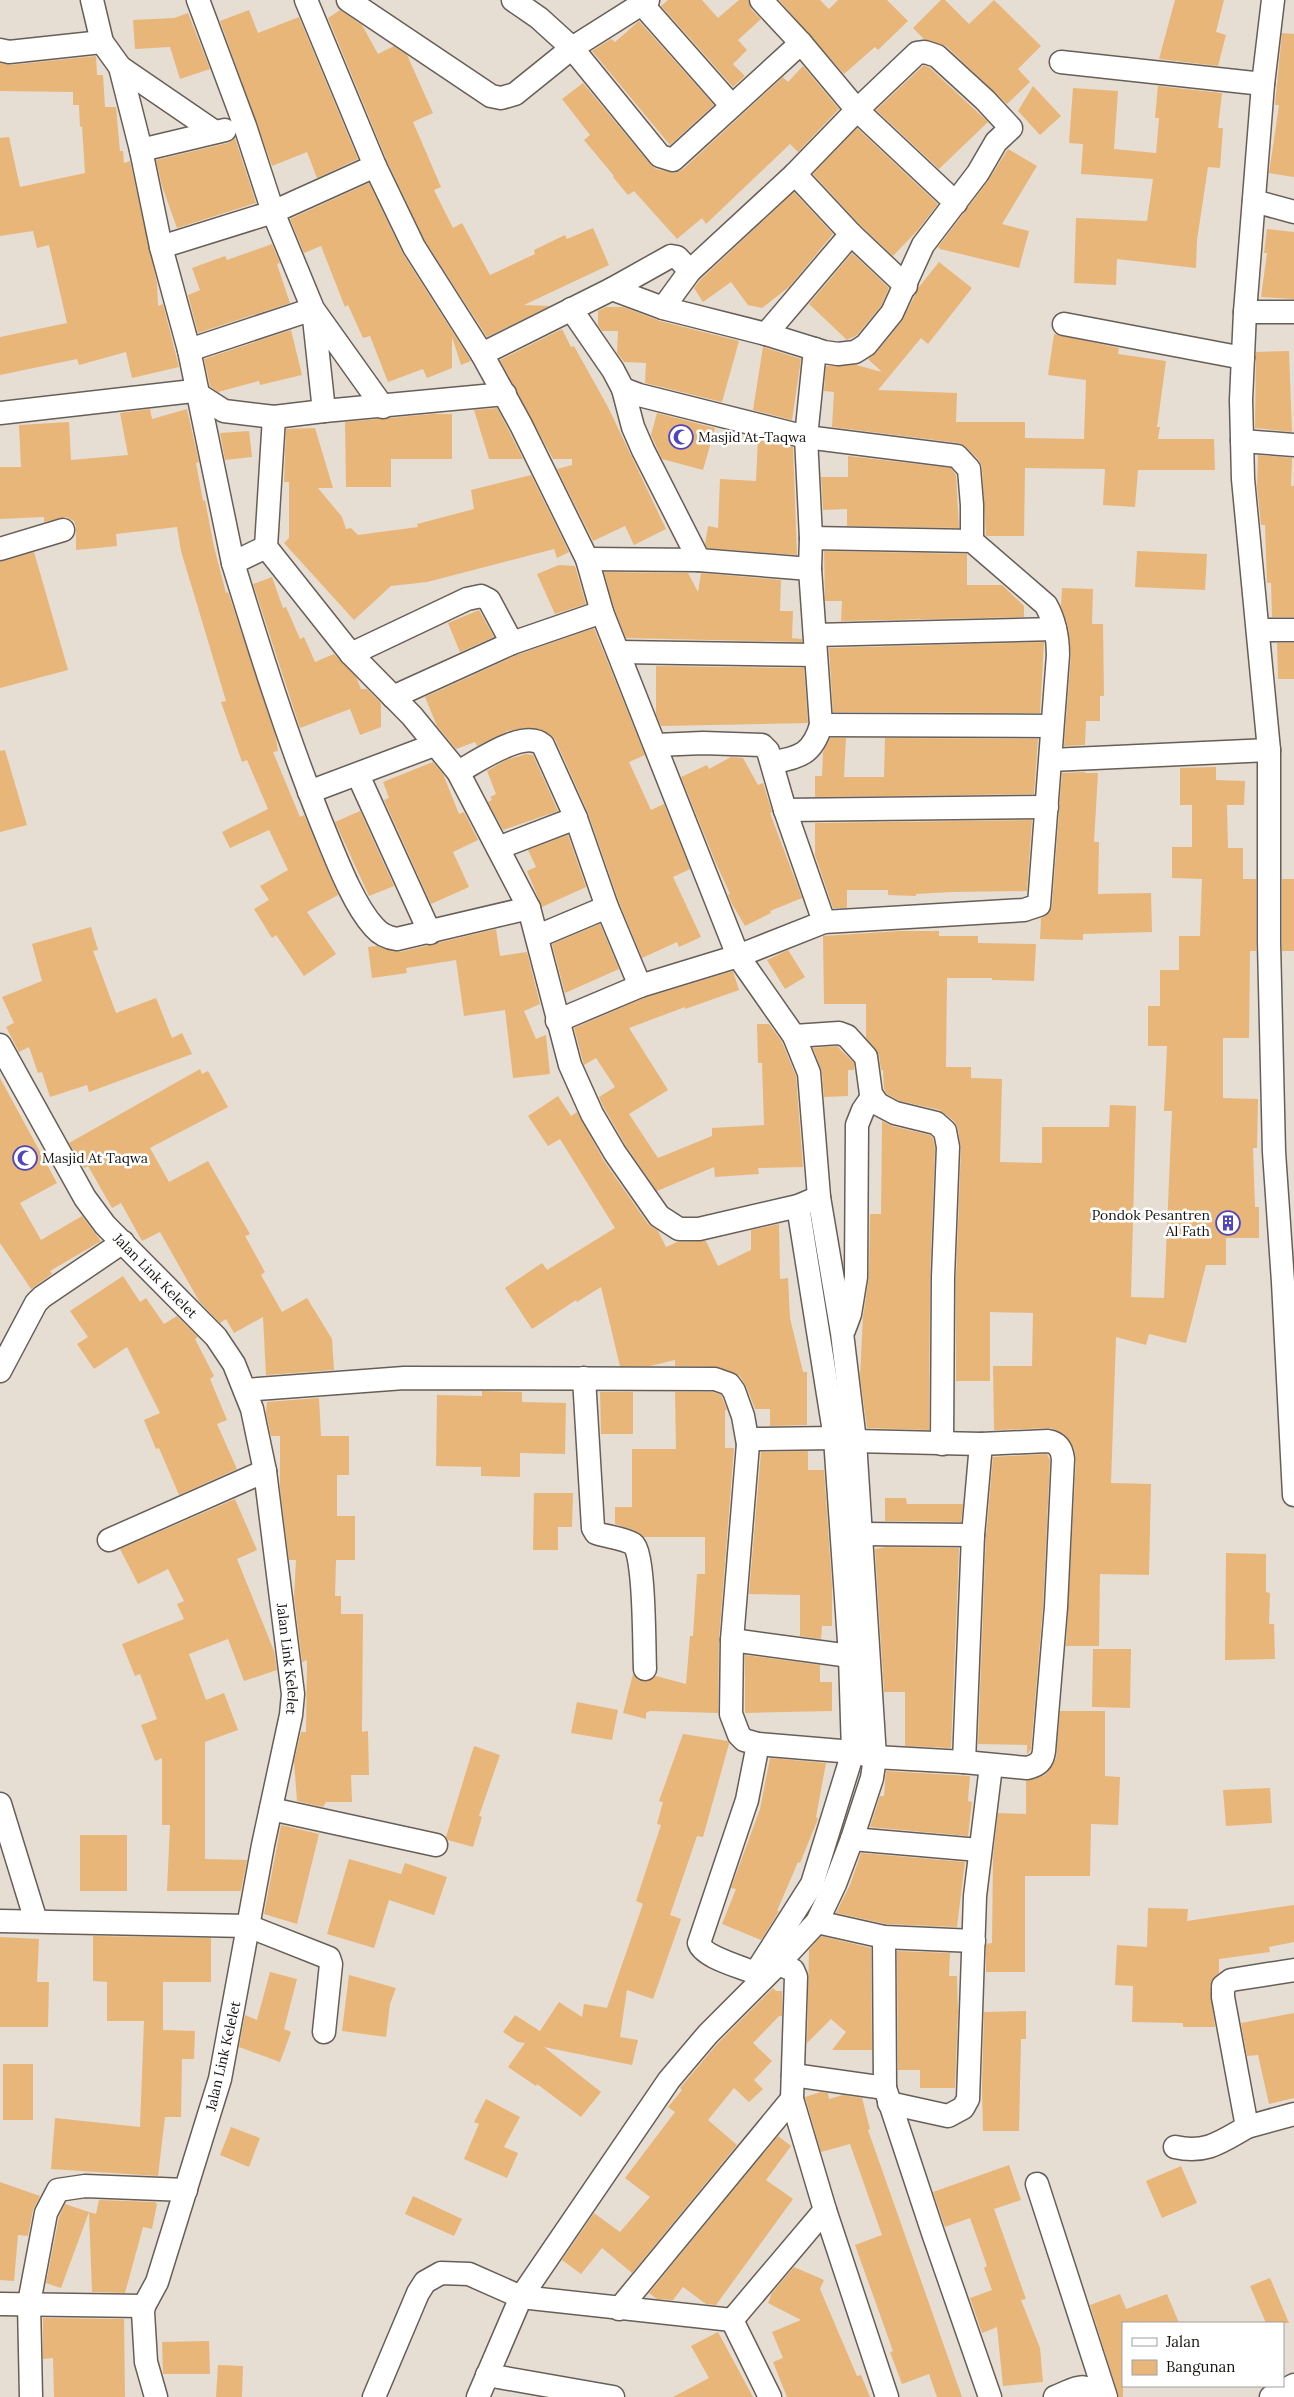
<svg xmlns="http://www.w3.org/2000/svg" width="1294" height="2397" viewBox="0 0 1294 2397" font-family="Lora,serif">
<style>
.building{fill:#e9b679}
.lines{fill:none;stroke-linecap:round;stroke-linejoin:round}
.minor-casing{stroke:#675f57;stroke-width:25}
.minor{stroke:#fff;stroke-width:22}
.labels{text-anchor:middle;stroke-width:5;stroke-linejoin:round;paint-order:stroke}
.poi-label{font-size:14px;fill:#14110e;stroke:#fff;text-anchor:start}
.street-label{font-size:14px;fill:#14110e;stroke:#fff}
</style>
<rect width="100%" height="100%" fill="#e6ddd3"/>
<path class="building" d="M668,0H702L718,18L739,0H748L751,9L761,19L738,40L747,50L733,64L745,76L733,87L661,6Z
M779,0H820L829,9L838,0H887L908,21L878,50L875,47L844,74Z
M941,0H945L969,24L994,0L1041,46L1018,69L1030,82L1007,104L946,46L924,39L913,28Z
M1175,0H1224L1216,32L1226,35L1218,66L1159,59Z
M249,10L258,33L299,17L358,159L317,178L307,152L272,166L220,21Z
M340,10L362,25L378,54L394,46L407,55L433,113L413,122L441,187L434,190L453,228L462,223L490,275L535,254L534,250L565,235L567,239L593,228L609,265L524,305L550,306L487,337L425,241L387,161L328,18Z
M188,13L210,69L180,79L170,47L135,49L133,20L174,18Z
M639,21L714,105L670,145L592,51L611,39L615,42Z
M1282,33L1294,34V177L1269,173L1279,105H1275Z
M96,56L97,75H103L105,107H116L120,151H123L124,163L130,161L157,283L158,306L163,304L179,367L132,378L126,352L79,365L77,359L0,375V337L67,323L49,245L37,248L33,231L0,236V138L9,137L20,187L85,173L82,126L80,127L79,105H73V92L0,91V63L10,65Z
M924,65L930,68L988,122L939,169L876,110Z
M803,66L839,109L798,152L790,144L706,224L702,218L677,239L634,191L628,195L613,177L614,176L584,140L590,135L562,99L583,83L650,164L656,169L675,173L682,170L783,77L788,82Z
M1033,86L1061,116L1040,135L1018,111Z
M1158,86L1222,93L1218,128H1223L1220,168L1208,167L1197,240L1196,268L1117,259L1116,285L1074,283L1076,218L1147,221L1153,179L1081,174L1083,144L1069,143L1073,88L1118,91L1114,149L1156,153L1159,118H1155Z
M857,128L938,204L917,231L893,256L860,225L813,174Z
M235,138L256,203L177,228L162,186L156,160L228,143Z
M1008,149L1037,166L1002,224L1029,231L1019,268L940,249L938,247L988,181Z
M369,183L403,254L471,361L461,365L452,337V368L427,378L423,369L388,382L370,336L363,338L348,305L345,307L321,246L304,253L290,219Z
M794,192L833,234L789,287L762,308L748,305L731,282L703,302L694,288L700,280Z
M1267,229L1294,232V299L1261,297L1267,253H1264Z
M272,244L280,263L277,264L290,303L198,333L188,295L200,290L192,268L225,256L227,260Z
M852,253L889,288L881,306L857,335L847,340L809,304Z
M939,262L972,288L928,344L921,338L878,390L957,393L956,422H1025V438L1084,439L1086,380L1048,375L1054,334L1119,348L1118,354L1166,361L1157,427H1160L1158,439H1214L1215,470H1138L1135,507L1103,505L1105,469L1025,468L1024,536H986L982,468L979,460L966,447L959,443L832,427L834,392L824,391L826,366L856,365L882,372L868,359L876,353L902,321L919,287Z
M606,307H623L660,321L739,341L722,402L645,383L646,363L624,362L617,353L618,331H602L598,325V311Z
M562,329L571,347L574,346L608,407L666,529L634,545L625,526L593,541L557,469L572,465V459H553L500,360Z
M291,330L302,375L260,385L259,381L218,392L210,386L204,359Z
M763,347L801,359L792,420L753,410Z
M1289,351L1292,432L1255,428L1256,352Z
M497,408L509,431L523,459H489L474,410Z
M150,409L152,419L187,409L199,462L196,463L203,501L205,500L214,547L226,593L228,592L276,738L278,751L273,752L300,817L304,815L338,895L307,912L336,954L304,976L276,935L272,938L254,909L269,900L260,886L288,870L269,830L230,848L222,832L268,809L247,760L242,762L221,702L226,701L181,551L177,527L116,534L117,546L76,550V527L74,521L66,517L44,522V517L0,519V467H21L19,425L69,422L71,460L128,455L120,413Z
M657,413L715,428L703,470L662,459L651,435Z
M433,414H452V459H391V487H346L345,422Z
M315,428L333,488H318L342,517L346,529L351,528L358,535L418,527L417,524L474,509L471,490L531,475L569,552L557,558L554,549L427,582L391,586L354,620L284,543L289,538V482H284L286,429Z
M249,431L252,457L225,460L220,433Z
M758,438L793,447L797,555L707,548L705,544L708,526L718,528L720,479L756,481Z
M1258,455L1292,458L1291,486H1294V617H1272L1271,583H1267L1265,525H1261L1257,486Z
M848,456L951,468L956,475L959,528L847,526V509L823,510L821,477H848Z
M824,551L967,554V585H1002L1024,606V617L841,621L842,601H825Z
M1137,551L1207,554L1205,590L1135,587Z
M34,552L68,670L0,688V562Z
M559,565L575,566L586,604L555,614L537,574Z
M604,572L688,573L698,592L701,573L781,580L780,611H793L792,638L802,639V642L626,638L614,608Z
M272,577L283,608L286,607L300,639L304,637L315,662L334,654L356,677L361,689H367L381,703V727L360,735L350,709L300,728L253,584Z
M1062,588L1093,589L1092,624H1103L1104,696H1100V721H1086L1085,745L1064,746L1071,655L1068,627L1061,606Z
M479,610L494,637L460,652L448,623Z
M594,628L645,755L629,762L651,810L664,804L690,869L673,877L701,937L679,947L677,942L642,958L619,902L588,813L555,739L540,729L524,728L508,731L477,746L475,742L456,749L437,726L425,697L517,655Z
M1044,642L1040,713L833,712L829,648Z
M1277,643H1294V679H1278Z
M656,666L804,668L808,723L661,726L656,714Z
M830,738H846L844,777H884L885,738L1038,739L1034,794L815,797V776H822L823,752Z
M5,750L27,825L0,832V751Z
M526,754L533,755L558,811L503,830L488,802L492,800L490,797L496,794L487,771L506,760Z
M731,757L743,758L758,785L763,783L772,812L770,813L802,898L770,911L771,913L745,926L732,904L728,895L730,894L715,861L681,777L707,765L709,769Z
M433,762L443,774L459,814L464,812L478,840L453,852L469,887L431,904L384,800L389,798L383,782Z
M1216,767V780L1245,781L1244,805H1227L1228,848H1243V879H1256V951H1250L1249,1038H1223V1098L1258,1099L1257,1148H1253L1255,1207H1259V1238H1226V1265H1206L1186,1343L1149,1334L1146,1345L1116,1337L1111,1483L1151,1484L1149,1575L1100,1574L1099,1646H1066L1076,1460L1074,1448L1065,1435L1051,1428L994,1430L993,1366H1032L1033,1313L990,1312V1381H956V1277L961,1148L958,1129L954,1121L940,1110L900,1101L887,1094L884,1089L883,1070H881L879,1055L866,1038V1004H824L823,936L900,931H939V936H978V943L1036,944L1034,981L992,980V978H947L946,1067H971V1078L1002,1079L1000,1162L1042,1163V1127H1109L1110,1105L1136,1106L1131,1297L1164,1298L1172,1111H1164L1167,1046H1148V1006H1160V970H1179V936H1200L1202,879L1172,878V847H1192V805H1180V768Z
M1085,772V773H1098L1094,842H1099L1098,894L1151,893L1152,932L1083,934V940L1040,939L1041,918L1049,913L1052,906L1062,773Z
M360,811L394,886L369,896L335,822Z
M1032,820L1027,891L952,892L916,894V896L888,895V890H847V908H833L815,855V823Z
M568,835L586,887L542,907L527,871L536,867L528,850Z
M1282,879H1294V951H1282Z
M600,924L619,969L565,993L552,944Z
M91,927L98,950L93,951L116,1013L156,998L172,1038L182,1033L192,1054L89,1092L87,1085L50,1097L42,1072L38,1073L29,1047L19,1052L6,1027L14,1023L2,997L42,981L32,944Z
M496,929L500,956L527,952L540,1004L524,1011L536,1039L546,1035L550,1074L513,1078L505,1010L464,1016L456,960L406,968L407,973L372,978L368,947L377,946L387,950L400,952Z
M788,950L805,977L785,989L767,960Z
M733,971L739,990L685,1009V1007L629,1028L668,1090L629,1114L658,1158L712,1136V1128L764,1125L762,1063H758L757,1024H769L782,1042L796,1076L803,1167L758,1168L759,1174L715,1177L714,1167L657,1191L626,1146L604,1108L599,1097L615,1087L596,1058L584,1065L574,1028L644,998Z
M837,1046L854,1063V1070H848V1096L824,1097L822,1072L813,1048Z
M200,1069L202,1074L208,1071L228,1107L150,1148L169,1182L208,1161L250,1234L245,1236L265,1272L261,1275L282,1312L307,1298L332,1339L334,1370L266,1375L263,1317L234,1333L226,1319L220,1323L199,1301L160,1232L142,1241L121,1203L112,1208L88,1166L84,1168L69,1143Z
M0,1078L57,1183L20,1203L41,1240L82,1216L101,1241L50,1271L52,1274L31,1289L0,1243Z
M558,1096L571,1116L577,1112L604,1161L648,1224L658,1231L666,1247L677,1242L706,1241L718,1266L751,1250V1230L779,1224L780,1279L788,1278L790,1318L803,1372H807V1425L770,1426V1409H755L746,1386L740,1376L719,1367L675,1366V1360L650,1366H620L601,1287L577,1302L576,1300L532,1329L505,1288L542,1263L547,1270L615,1228L560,1139L548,1146L528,1116Z
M882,1121L892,1126L930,1135L933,1138L935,1148L930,1277L929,1430L867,1428L860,1377L863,1317L869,1277L870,1214H881Z
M123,1276L140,1302L146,1298L164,1324L177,1316L198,1337L195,1339L214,1376L210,1379L227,1420L217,1424L237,1469L179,1495L159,1448L156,1449L144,1420L160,1413L127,1347L94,1369L77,1344L88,1337L70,1311Z
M482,1391L522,1392V1402L566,1403L565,1454L520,1453V1477L481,1476V1467L436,1466L437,1395L482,1396Z
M600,1392H633V1434H601Z
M675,1392H713L721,1395L727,1410H725V1448H734L719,1639L718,1713L650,1711L646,1713V1719L623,1713L633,1674L638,1680L645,1682L656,1676L686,1684L690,1636H693L697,1574H705V1537H644L634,1530L615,1524V1507H632V1449H676Z
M319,1398L321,1436H349V1475H337V1516H355V1560H336L335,1596H341V1614H363L362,1732L368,1731L369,1775H351L352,1802H326L323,1807L297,1801L294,1761L301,1732H306L307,1660L302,1662L294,1597L296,1560H289L280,1488V1436H271L266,1413L267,1402Z
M808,1451V1470H824L832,1585V1626H822L821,1639L800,1636V1595L749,1594L761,1452Z
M1047,1454L1050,1460L1043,1606L1031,1749L1027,1755V1745L978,1744L986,1536L993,1457Z
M534,1493H573L572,1527H558V1550H533Z
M885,1498H906L907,1504H963L961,1522L885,1521Z
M235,1499L257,1550L237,1559L274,1651L277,1670L244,1681L228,1639L189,1654L206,1700L224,1693L238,1730L205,1742V1859L247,1860L241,1891H167L170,1825H162V1758L155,1761L141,1725L157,1719L140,1674L135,1676L122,1644L184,1619L177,1604L184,1601L168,1569L138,1584L120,1549Z
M886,1547L959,1548L951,1748L905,1746V1692H884L875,1549Z
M1226,1553L1266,1554V1592L1270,1593L1269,1624H1274L1275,1659L1225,1660Z
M1093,1649H1131L1130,1708L1092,1707Z
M745,1655L820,1665V1682H832V1711L745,1713Z
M577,1702L618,1710L612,1740L571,1733Z
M1060,1711H1105V1776L1120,1777L1118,1825L1091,1824L1090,1876H1025V1972H986V1944L992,1943L993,1857L998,1813L1026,1814V1781L1045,1775L1056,1759Z
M683,1734L728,1741L729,1744L703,1837L697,1836L670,1915L681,1919L653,1999L627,1990L620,2037L638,2040L632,2065L544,2047L601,2092L581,2117L537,2084L536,2086L508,2067L525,2043L518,2042L503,2032L515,2015L540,2031L559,2002L582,2017L584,2004L607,2008L643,1904L636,1901L661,1825L657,1824L663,1802L659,1801Z
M474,1746L500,1755L479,1816L482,1817L473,1847L448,1840L446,1837Z
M770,1758L826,1763L816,1817L818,1819L800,1863L798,1862L777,1911H779L761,1940L722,1924L736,1889L731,1888L760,1809Z
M886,1771L970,1776L968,1801L972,1802L968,1836L870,1827L880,1796H884Z
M1270,1788L1272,1823L1226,1826L1223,1790Z
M281,1825L319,1834L297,1924L264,1914Z
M80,1835H127V1891H80Z
M861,1853L965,1862L957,1927L886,1924L836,1913L850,1885Z
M349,1859L401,1874L405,1863L447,1877L434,1915L389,1900L374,1948L327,1934Z
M1294,1905V1942L1269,1947L1270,1952L1219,1959V1973L1212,1980L1210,1986L1215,2027H1183V2023L1132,2022L1133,1986L1115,1985L1117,1945L1147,1947L1148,1908L1188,1909L1187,1921Z
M93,1936L211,1938V1982H163V2030L195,2031L194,2059H182L181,2117H165L158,2176L51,2169L55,2118L140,2127L144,2021H107V1982L93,1981Z
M821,1936L871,1948L872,2050H832L846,2032L831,2019L807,2043L809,1950Z
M0,1937L39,1939L37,1982H49L48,2027H0Z
M897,1951L950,1953L949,1976H957L958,2012L955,2088H920V2070H898Z
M270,1972L297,1979L284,2029L291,2032L280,2062L239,2047L245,2015L257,2020Z
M349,1975L396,1988L390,2004L386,2037L342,2031Z
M773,1988L776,1991H782V2016H779L753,2043L772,2061L754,2080L763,2089L749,2102L734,2088L708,2120L737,2145L632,2273L602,2248L581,2274L562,2260L594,2213L620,2232L650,2197L625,2178L675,2112L668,2107L682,2090L680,2088L718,2043Z
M1026,2011V2039H1021L1019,2131H983L982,2088L984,2012Z
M1294,2013V2098L1269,2104L1258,2055L1247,2056L1241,2023Z
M3,2064H33V2120H3Z
M821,2092L828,2093L829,2099L843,2095L862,2098L870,2129L868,2130L962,2397H937L929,2374L902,2384L890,2352L893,2351L855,2245L882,2235L850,2144L821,2152L805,2097Z
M486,2099L520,2117L504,2147L518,2153L507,2178L464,2159L479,2124L474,2122Z
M231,2127L260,2138L249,2167L220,2155Z
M778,2136L791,2146L766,2180L793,2199L716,2305L706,2304L683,2287L673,2300L657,2299L649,2293Z
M1009,2165L1021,2200L994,2209L1026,2299L1021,2300L1040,2348L1043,2382L1003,2386L997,2327L982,2333L970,2298L992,2290L984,2268L987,2266L970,2218L945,2227L933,2192Z
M1181,2166L1197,2203L1162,2218L1146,2181Z
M0,2182L40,2196L33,2210L28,2236L18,2235L14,2281L0,2280Z
M413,2196L462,2219L454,2236L405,2214Z
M99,2200L155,2202L157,2204L152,2229L143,2227L125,2293L92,2292L89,2212L96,2214Z
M65,2204L89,2212L61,2288L46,2283L59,2217Z
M794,2267L824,2280L820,2289L857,2376L861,2375L870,2397H787L773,2362L783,2358L772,2332L801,2320L768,2303L772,2293Z
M1270,2278L1289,2323H1266L1250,2286Z
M1120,2294L1126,2309L1167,2294L1179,2323H1123V2397H1119L1090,2305Z
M43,2318L124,2319L125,2397H54L53,2358L43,2359Z
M718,2332L753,2397H673L709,2378L691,2346Z
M209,2341L210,2374H163L162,2342Z
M218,2365L243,2366L242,2397H216Z"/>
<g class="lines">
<g class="minor-casing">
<g id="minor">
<path d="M92,0L102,42L120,67L215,132"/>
<path d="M198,0L245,126L273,212L375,166"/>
<path d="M306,0L375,166L414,247L482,354L521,425L587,559L602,612L738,956L794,1036L809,1073L819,1197L842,1333L855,1441L875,1757L872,1778L852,1839L835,1884L817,1922L778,1964L708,2034L669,2080L521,2297L478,2397"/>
<path d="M348,0L491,96L501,98L515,94L572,48L648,0"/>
<path d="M513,0L539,18L572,48L660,156L673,160L801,43L857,110L795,174L690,271L663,308"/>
<path d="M761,0L801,43"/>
<path d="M1273,0L1263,84L1245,312L1241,400L1243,479L1269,750V943L1274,1152L1283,1282L1294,1495"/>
<path d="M641,3L731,105"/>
<path d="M0,50L9,52L102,42"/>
<path d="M1061,62L1263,84"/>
<path d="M120,67L141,150L161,247"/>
<path d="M141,150L225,130"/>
<path d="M795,174L851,234L906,286"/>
<path d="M1254,201L1294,212"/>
<path d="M612,289L671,256L677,257L690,271"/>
<path d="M571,309L613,370L623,389L639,395L806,437L957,456L969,469L972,505V541"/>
<path d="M1245,312H1294"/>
<path d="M1064,324L1243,358"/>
<path d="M766,334L851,234"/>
<path d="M189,350L233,563"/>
<path d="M482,354L612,289L663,308L766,334L824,352L838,354L855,352L866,345L892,313L923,245L978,173L996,142L1011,128L985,100L937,56L925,52L917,53L857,110L956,203"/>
<path d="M623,389L633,427L643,450L699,560"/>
<path d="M324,411L313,309L273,212L161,247L189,350L313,309L383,407"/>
<path d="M0,413L193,391L224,411L274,417L324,411L505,394"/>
<path d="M274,417L266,547L351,654L412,716L458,772L529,908L570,1065L592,1114L615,1153L659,1216L679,1229H699L798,1206L819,1197"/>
<path d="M1242,441L1294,445"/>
<path d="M266,547L233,563C260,651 287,737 321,822C334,853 352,903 374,927C380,934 388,938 397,939L529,908"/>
<path d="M0,549L63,530"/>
<path d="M587,559L699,560L810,569"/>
<path d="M1258,630H1294"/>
<path d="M815,635L1055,629"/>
<path d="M619,652L815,655"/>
<path d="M351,654L467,599L481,596L489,600L512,643"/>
<path d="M393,697L512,643L602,612"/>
<path d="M821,725L1051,726"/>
<path d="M656,745L703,743L762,745L768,751L785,810L824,922"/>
<path d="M1051,760L1269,750"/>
<path d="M773,762C800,758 813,753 821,725L810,569L811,538L806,437L815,349"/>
<path d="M458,772C477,762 524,728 543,745L576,818L607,907L640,986"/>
<path d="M358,775L430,933"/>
<path d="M309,792L434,745"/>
<path d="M785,810L1047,807"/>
<path d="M498,848L576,818"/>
<path d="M538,936L607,907"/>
<path d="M557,1021L640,986L738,956L824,922L1024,910L1039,905L1058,655C1058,637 1055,621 1046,605L972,541L811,538"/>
<path d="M794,1036L839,1033L847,1036L866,1057L871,1094L878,1104L895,1113L936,1123L945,1131L948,1147L943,1277L942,1444"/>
<path id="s1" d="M0,1045L85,1198L105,1225L216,1337L234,1364L252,1409L265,1471L293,1694L291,1715L263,1845L220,2079L157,2282L144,2306L143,2312L146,2362L156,2397"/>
<path d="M844,1330L850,1314L856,1277L857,1125L863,1110L872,1097"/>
<path d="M0,1371L36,1303L42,1297L123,1242"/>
<path d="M584,1378L593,1528L596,1533C607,1537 623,1538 633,1544C645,1552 644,1651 645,1669"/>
<path d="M245,1390L404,1378L715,1379L729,1384L734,1391L743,1416L748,1444L732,1640L731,1714L739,1735L744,1740L758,1744L853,1752L875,1757L964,1762L1027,1768C1037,1766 1043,1761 1044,1751L1056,1607L1063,1459C1062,1450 1059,1443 1048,1441L981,1444L855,1441"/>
<path d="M748,1444L754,1439L835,1438"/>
<path d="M860,1534L973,1535"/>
<path d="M109,1540L265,1471"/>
<path d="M732,1640L850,1656"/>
<path d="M758,1744L747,1800L699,1943C704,1959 748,1968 764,1977"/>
<path d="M964,1762L973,1535L981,1444"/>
<path d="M0,1804L36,1921"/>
<path d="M271,1809L436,1845"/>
<path d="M852,1839L979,1850"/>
<path d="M0,1921L248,1926L329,1958L331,1964L324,2032"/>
<path d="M817,1922L884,1937L974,1941"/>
<path d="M884,1937L885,2088L933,2233L990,2397"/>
<path d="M778,1964L793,1970L796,1977L792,2099L825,2210L887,2397"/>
<path d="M756,1972L812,1884L853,1752L850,1656L835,1438L798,1206"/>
<path d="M793,2075L885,2088"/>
<path d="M889,2103L948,2116L963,2108L968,2099L975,1896L991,1766"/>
<path d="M1247,2127L1294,2114"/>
<path d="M1175,2147C1206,2154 1221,2142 1247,2127L1223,1997V1986L1231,1980L1294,1970"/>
<path d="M1037,2184L1106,2397"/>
<path d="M0,2304L144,2306"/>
<path d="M619,2309L792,2099"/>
<path d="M732,2320L770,2397"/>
<path d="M487,2375L613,2397"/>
<path d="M31,2397L29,2303L46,2213L58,2190L85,2186L186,2190"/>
<path d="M374,2397L418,2293L425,2282L441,2273L469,2274L521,2297L732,2320L825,2210"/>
<path d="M1055,2397C1076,2389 1082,2380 1101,2397"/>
<path d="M1271,2397L1294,2385"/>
</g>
</g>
<use href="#minor" class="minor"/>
</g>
<defs>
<g id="mosque-ring" transform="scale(1.25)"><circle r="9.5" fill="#fff" stroke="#4f46bd" stroke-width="1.5"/><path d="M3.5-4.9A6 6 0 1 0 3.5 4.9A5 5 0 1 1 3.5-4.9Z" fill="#4f46bd"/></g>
<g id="building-ring" transform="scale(1.25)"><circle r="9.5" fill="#fff" stroke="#4f46bd" stroke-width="1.5"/><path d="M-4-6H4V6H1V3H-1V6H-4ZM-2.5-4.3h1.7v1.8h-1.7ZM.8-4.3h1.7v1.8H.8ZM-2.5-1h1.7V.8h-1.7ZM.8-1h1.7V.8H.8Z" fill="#4f46bd"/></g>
</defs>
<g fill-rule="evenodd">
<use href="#mosque-ring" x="681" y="437"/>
<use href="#mosque-ring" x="25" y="1158"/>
<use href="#building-ring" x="1228" y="1223"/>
</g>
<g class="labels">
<g class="poi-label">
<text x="698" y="442">Masjid At-Taqwa</text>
<text x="42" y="1163">Masjid At Taqwa</text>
<text x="1210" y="1220" text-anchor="end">Pondok Pesantren<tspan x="1210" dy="16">Al Fath</tspan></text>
</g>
<g class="street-label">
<text dy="5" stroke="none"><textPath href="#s1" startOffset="280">Jalan Link Kelelet</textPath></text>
<text dy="5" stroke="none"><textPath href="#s1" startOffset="700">Jalan Link Kelelet</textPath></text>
<text transform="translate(223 2056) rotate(-77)" y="5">Jalan Link Kelelet</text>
</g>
</g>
<rect x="1122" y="2322" width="162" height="65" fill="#ffffff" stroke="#a1a09f"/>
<rect x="1132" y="2338" width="25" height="8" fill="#ffffff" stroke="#a1a09f"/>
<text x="1166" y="2347" font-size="15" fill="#14110e">Jalan</text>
<rect x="1132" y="2360" width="25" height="15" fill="#e9b679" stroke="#a1a09f"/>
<text x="1166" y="2372" font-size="15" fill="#14110e">Bangunan</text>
</svg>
